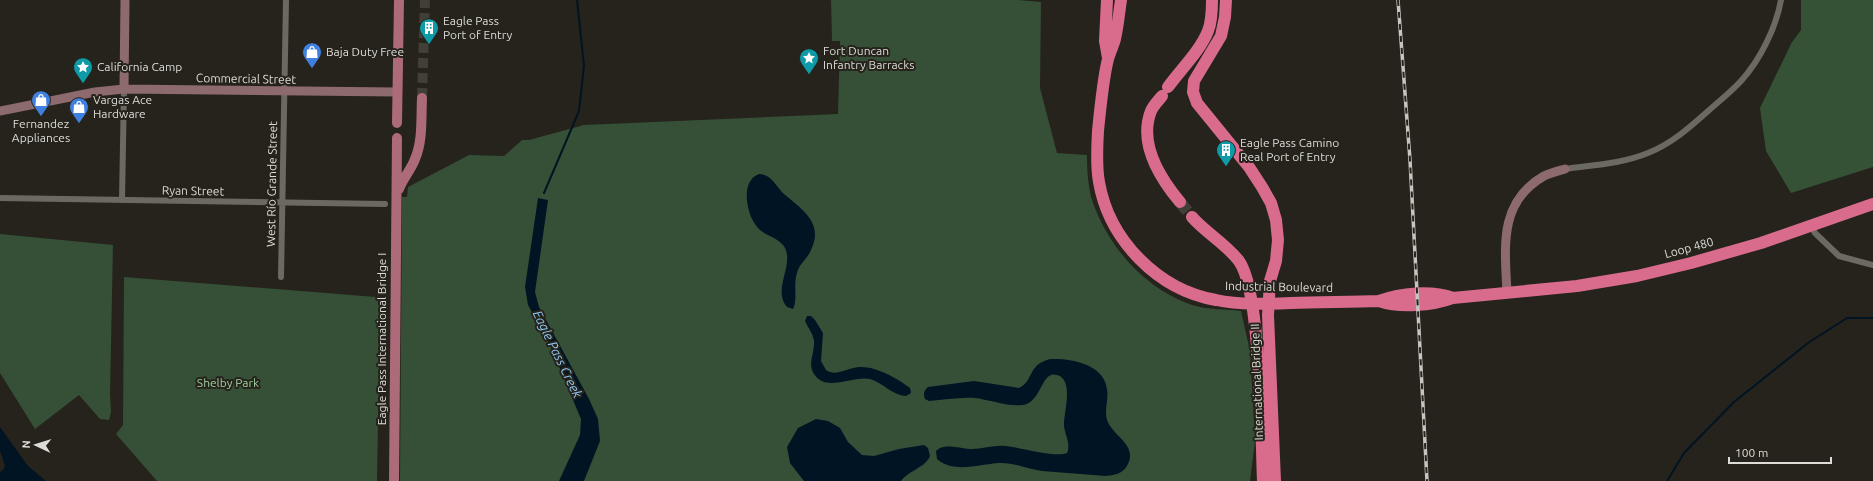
<svg xmlns="http://www.w3.org/2000/svg" width="1873" height="481" viewBox="0 0 1873 481" font-family="Ubuntu,sans-serif">
<style>
.green{fill:#364f37}
.forest{fill:#355236}
.water{fill:#001424}
.lines{fill:none;stroke-linecap:round;stroke-linejoin:round}
.stream{stroke:#001424;stroke-width:2}
.primary-tunnel{stroke:#413f37;stroke-width:10;stroke-dasharray:10 5;stroke-linecap:butt}
.highway-tunnel{stroke:#413f37;stroke-width:12;stroke-dasharray:12 6;stroke-linecap:butt}
.street{stroke:#6c6a60;stroke-width:6}
.secondary{stroke:#8d6a6d;stroke-width:9}
.primary{stroke:#ad6b7a;stroke-width:10}
.highway{stroke:#d96b8c;stroke-width:12}
.rail-casing{stroke:#c6c5bf;stroke-width:3.5}
.rail{stroke:#25231b;stroke-width:2;stroke-dasharray:6;stroke-linecap:butt}
.labels{text-anchor:middle;stroke-width:4;stroke-linejoin:round;paint-order:stroke}
.poi-label{font-size:12px;fill:#dddcd6;stroke:#25231b;text-anchor:start}
.street-label{font-size:12px;fill:#dddcd6;stroke:#25231b}
.park-label{font-size:12px;fill:#a0d3a1;stroke:#25231b}
.water-label{font-size:13px;font-style:italic;fill:#8ec8f4;stroke:#25231b}
</style>
<rect width="100%" height="100%" fill="#25231b"/>
<path class="green" d="M831,0H1018L1041,2L1040,88L1057,153L1087,155C1087,170 1088,186 1092,200C1108,247 1145,289 1192,305C1207,310 1226,309 1241,311L1250,351L1255,441L1250,481H400L402,197H407L408,187L469,155L504,156L522,140H529L584,125L838,114L840,41H832Z
M0,234L113,245L110,394L111,412L109,420L100,419L79,395L35,429L0,373Z
M124,277L376,297L380,306L377,481H157L116,434L123,425Z"/>
<path class="forest" d="M1801,0H1873V167L1791,193L1766,151L1760,108L1792,42L1801,30Z"/>
<path class="water" d="M759,174C770,174 775,184 782,192C799,208 825,221 811,250C808,258 799,264 797,273C793,284 798,300 793,309L787,307C772,290 794,266 785,248C780,238 765,236 758,228C747,217 739,181 759,174Z
M538,198L548,200L535,292L539,307L589,399L598,419L600,441L584,481H559L580,435L581,419L550,345L528,305L525,287Z
M807,316H811L815,320L823,333L821,361L826,370C836,377 847,368 859,367C876,366 897,378 910,388L911,393L906,396C892,395 883,383 870,379C853,375 826,393 814,374C807,363 815,353 814,341C813,333 808,328 805,321Z
M1050,359C1071,358 1104,364 1107,389C1109,399 1104,410 1107,420C1113,437 1139,445 1127,466C1122,474 1114,475 1106,476C1085,474 1063,473 1042,471C1027,469 1013,462 999,463C980,464 954,474 937,459L936,451C944,442 961,449 972,449C983,449 994,445 1005,446C1019,447 1056,458 1067,453C1071,444 1065,435 1064,426C1063,414 1075,380 1057,375C1041,370 1042,402 1023,405C1008,407 991,400 975,398C960,397 944,400 929,401L925,399C923,393 924,391 928,387L974,381L1019,388C1034,381 1027,365 1050,359Z
M816,419L828,421L840,428L848,442L862,455L874,456L899,449L924,445L928,448L930,456C925,468 909,470 901,481H804L790,463L787,447L798,428Z
M0,427L28,466L46,481H0V472L3,470L5,466L0,451Z"/>
<g class="lines">
<path class="stream" d="M544,193L579,111L584,66L577,0
M1667,481L1684,453L1734,402L1808,343L1847,318H1873"/>
<path class="primary-tunnel" d="M422,98L425,0"/>
<path class="highway-tunnel" d="M1180,202L1192,217"/>
<path class="street" d="M1565,169C1593,165 1621,164 1648,153C1671,144 1689,128 1707,112C1718,102 1731,92 1741,81C1760,60 1776,28 1781,0
M0,198L385,204
M122,200L124,89
M1811,226L1815,233L1839,256L1873,265
M281,277L286,0"/>
<path class="secondary" d="M124,89L125,0
M0,111L95,92L124,89L397,92
M1507,293C1505,248 1498,202 1544,176C1550,173 1558,171 1565,169"/>
<path class="primary" d="M397,123L399,0
M399,189C403,178 411,170 415,159C423,141 421,117 422,98
M394,481L397,138"/>
<path class="highway" d="M1107,0L1105,41L1108,58
M1121,0C1119,13 1118,26 1115,39C1113,46 1110,52 1108,59C1103,79 1100,111 1098,131C1097,148 1096,166 1099,182C1109,240 1158,290 1216,300C1240,305 1266,304 1291,303C1320,302 1350,302 1379,301C1399,308 1432,306 1453,298L1577,286L1637,276L1691,263L1761,243L1873,204
M1226,0L1225,17L1221,36L1194,81L1193,92L1197,103L1249,167L1262,187L1271,203L1276,220L1278,240L1276,261L1270,281L1268,315L1275,481
M1168,87C1181,69 1200,51 1208,31C1212,21 1212,10 1212,0
M1162,96C1158,101 1153,106 1151,111C1138,144 1160,178 1180,202
M1192,217C1206,233 1226,244 1239,261C1261,291 1261,438 1263,481
M1379,301C1401,293 1431,290 1453,298"/>
<g class="rail-casing">
<path id="rail" d="M1398,0L1410,160L1427,481"/>
</g>
<use href="#rail" class="rail"/>
</g>
<defs>
<g id="building-pin" transform="scale(1)"><path d="M0 17L-7.5 6A9.5 9.5 0 1 1 7.5 6Z" fill="#0f9aa8" stroke="#25231b"/><path d="M-4-6H4V6H1V3H-1V6H-4ZM-2.5-4.3h1.7v1.8h-1.7ZM.8-4.3h1.7v1.8H.8ZM-2.5-1h1.7V.8h-1.7ZM.8-1h1.7V.8H.8Z" fill="#fff"/></g>
<g id="shop-pin" transform="scale(1)"><path d="M0 17L-7.5 6A9.5 9.5 0 1 1 7.5 6Z" fill="#3f7fe0" stroke="#25231b"/><path d="M-5-2.5h2.3a2.7 3.5 0 0 1 5.4 0H5L5.5 6h-11ZM-1.5-2.5h3a1.5 2.3 0 0 0-3 0Z" fill="#fff"/></g>
<g id="sight-pin" transform="scale(1)"><path d="M0 17L-7.5 6A9.5 9.5 0 1 1 7.5 6Z" fill="#0f9aa8" stroke="#25231b"/><path d="M0-6L1.8-2.2L6-1.7L2.9 1.2L3.7 5.4L0 3.3L-3.7 5.4L-2.9 1.2L-6-1.7L-1.8-2.2Z" fill="#fff"/></g>
</defs>
<g fill-rule="evenodd">
<use href="#building-pin" x="429" y="28"/>
<use href="#shop-pin" x="312" y="52"/>
<use href="#sight-pin" x="809" y="58"/>
<use href="#sight-pin" x="83" y="67"/>
<use href="#shop-pin" x="41" y="100"/>
<use href="#shop-pin" x="79" y="107"/>
<use href="#building-pin" x="1226" y="150"/>
</g>
<g class="labels">
<g class="poi-label">
<text x="443" y="25">Eagle Pass<tspan x="443" dy="14">Port of Entry</tspan></text>
<text x="823" y="55">Fort Duncan<tspan x="823" dy="14">Infantry Barracks</tspan></text>
<text x="326" y="56">Baja Duty Free</text>
<text x="97" y="71">California Camp</text>
<text x="93" y="104">Vargas Ace<tspan x="93" dy="14">Hardware</tspan></text>
<text x="41" y="128" text-anchor="middle">Fernandez<tspan x="41" dy="14">Appliances</tspan></text>
<text x="1240" y="147">Eagle Pass Camino<tspan x="1240" dy="14">Real Port of Entry</tspan></text>
</g>
<g class="street-label">
<text transform="translate(246 79) rotate(1)" y="4">Commercial Street</text>
<text transform="translate(272 184) rotate(-89)" y="4">West Río Grande Street</text>
<text transform="translate(193 191) rotate(1)" y="4">Ryan Street</text>
<text transform="translate(1689 248) rotate(-15)" y="4">Loop 480</text>
<text transform="translate(1279 287) rotate(1)" y="4">Industrial Boulevard</text>
<text transform="translate(382 339) rotate(-90)" y="4">Eagle Pass International Bridge I</text>
<text transform="translate(1257 382) rotate(-92)" y="4">International Bridge II</text>
</g>
<g class="park-label">
<text x="228" y="387">Shelby Park</text>
</g>
<g class="water-label">
<text transform="translate(558 354) rotate(64)" y="5">Eagle Pass Creek</text>
</g>
</g>
<g transform="translate(36 445) rotate(274)" stroke="#25231b" stroke-width="3" paint-order="stroke">
<path d="M0-3L7 15L0 10L-7 15Z" fill="#dddcd6"/>
<text y="-6" font-size="11" font-weight="bold" text-anchor="middle" fill="#dddcd6">N</text>
</g>
<path d="M1729 457v6h102v-6" fill="none" stroke="#dddcd6" stroke-width="2"/>
<text x="1735" y="457" font-size="12" fill="#dddcd6" stroke="#25231b" stroke-width="3" paint-order="stroke">100 m</text>
</svg>
